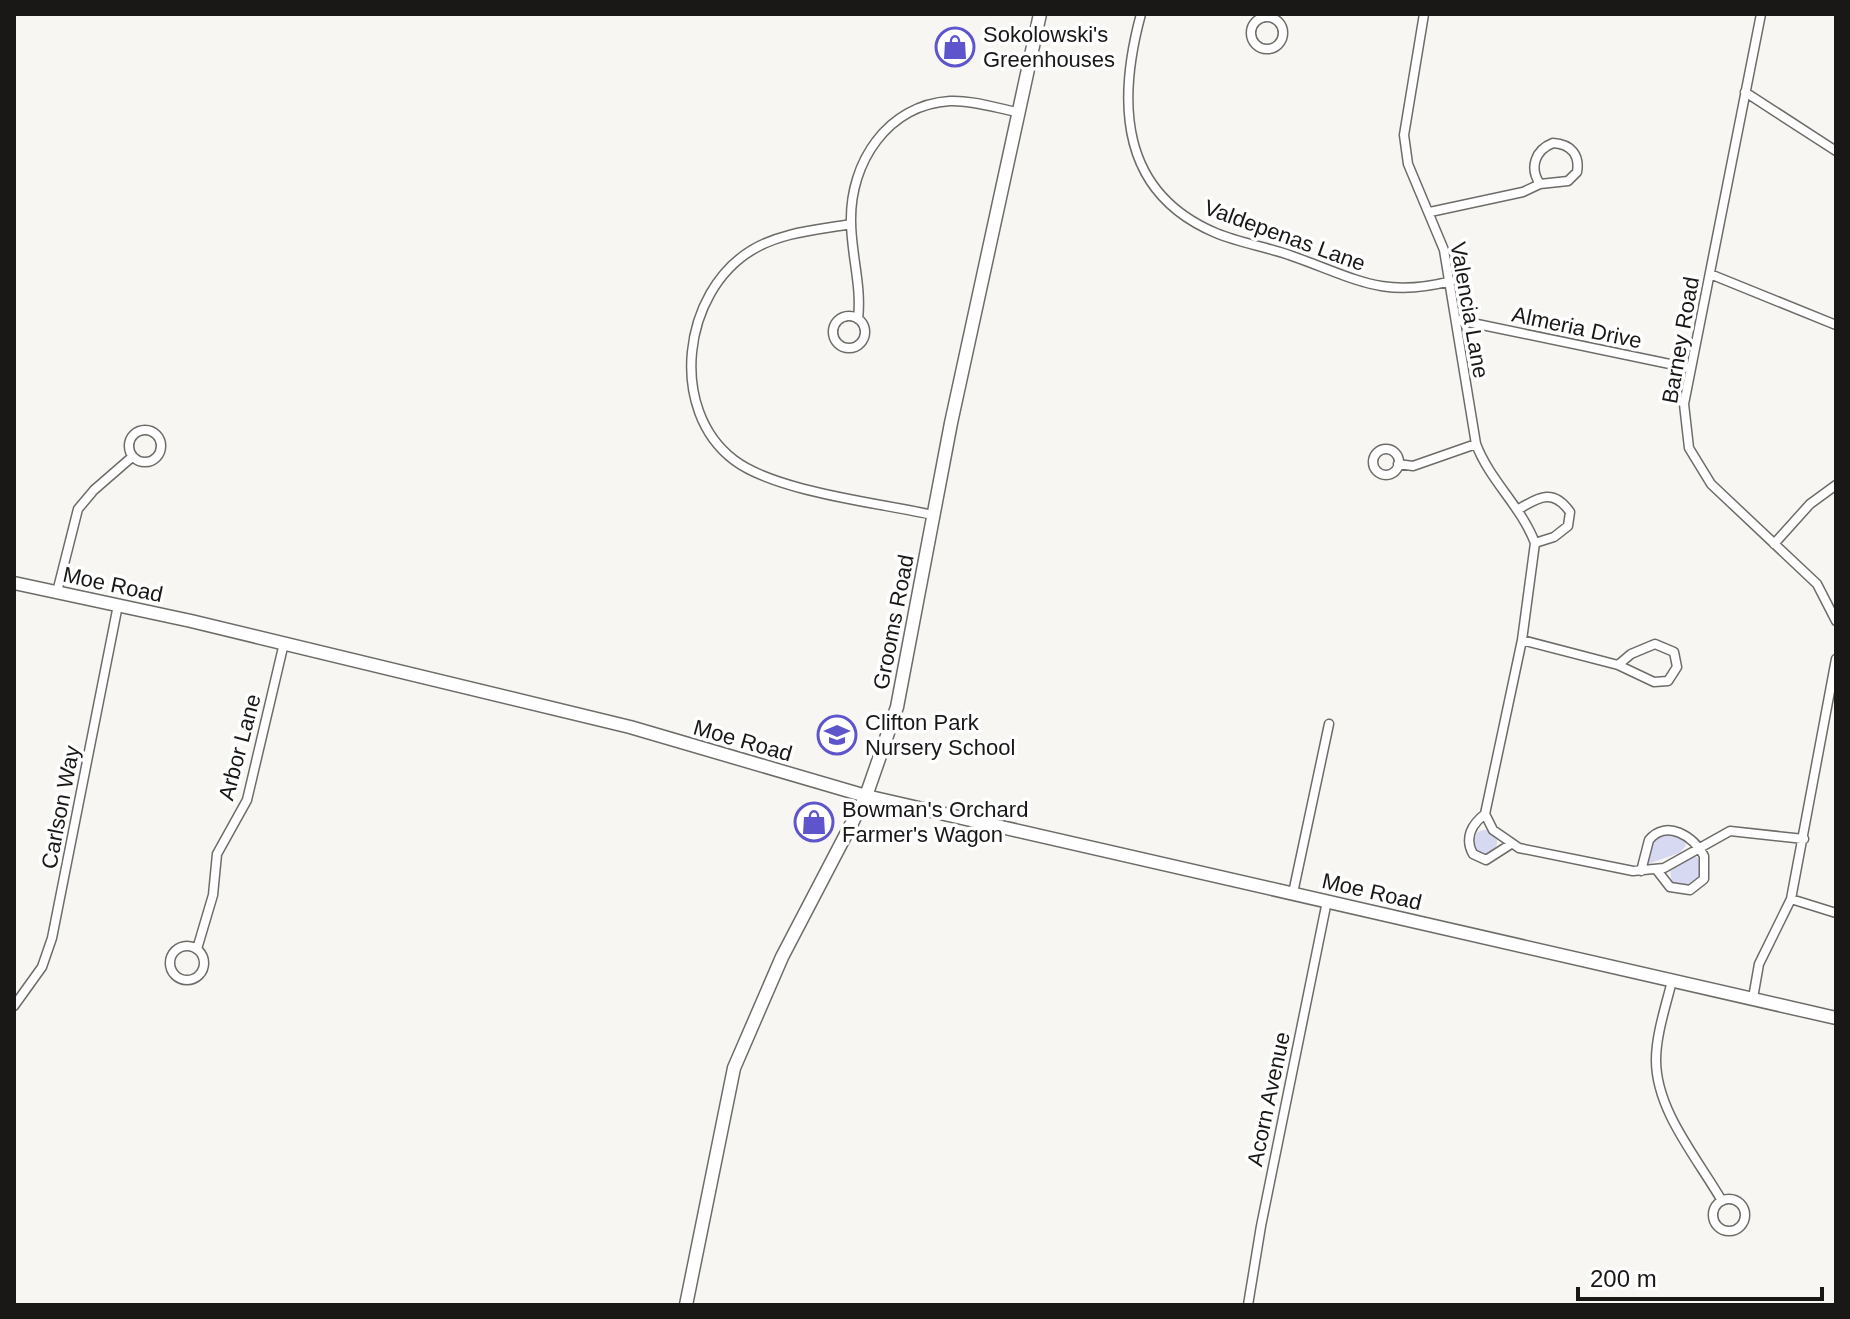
<svg xmlns="http://www.w3.org/2000/svg" width="1850" height="1319" viewBox="0 0 1850 1319" font-family="Arial,sans-serif">
<style>
.green{fill:#d7d9f3}
.lines{fill:none;stroke-linecap:round;stroke-linejoin:round}
.street-casing{stroke:#6d6c69;stroke-width:11}
.secondary-casing{stroke:#6d6c69;stroke-width:15}
.street{stroke:#fff;stroke-width:8}
.secondary{stroke:#fff;stroke-width:12}
.labels{text-anchor:middle;stroke-width:7;stroke-linejoin:round;paint-order:stroke}
.poi-label{font-size:22px;fill:#191817;stroke:#fff;text-anchor:start}
.street-label{font-size:22px;fill:#191817;stroke:#fff}
</style>
<rect width="100%" height="100%" fill="#f7f6f2"/>
<path class="green" d="M1473 842a12 12 0 1 1 24 0a12 12 0 1 1-24 0Z
M1670,833L1684,840L1686,846L1679,853L1648,864L1654,840Z
M1695,856L1703,862L1697,883L1688,886L1672,883L1670,871Z"/>
<g class="lines">
<g class="street-casing">
<path id="street" d="M1141,14C1117,102 1119,192 1216,233C1240,243 1267,247 1292,256C1355,278 1382,299 1451,281
M1424,14L1404,135L1408,164L1444,250L1476,444C1490,481 1521,506 1535,543
M1761,14L1684,404L1689,448L1711,484L1817,584L1836,621
M1251 33a16 16 0 1 1 32 0a16 16 0 1 1-32 0Z
M1745,92L1836,151
M1553,143C1571,144 1580,155 1577,172L1568,181L1540,184C1529,168 1535,150 1553,143Z
M1430,212L1523,192L1540,184
M851,224C817,230 782,232 752,250C682,292 668,410 734,460C776,492 880,503 933,515
M1710,274L1836,325
M833 332a16 16 0 1 1 32 0a16 16 0 1 1-32 0Z
M858,319C862,286 851,254 851,221C850,163 887,105 950,101C972,100 996,108 1017,112
M1458,320L1689,368
M129 446a16 16 0 1 1 32 0a16 16 0 1 1-32 0Z
M1373 462a13 13 0 1 1 26 0a13 13 0 1 1-26 0Z
M1398,464L1413,466L1476,444
M1774,544L1810,504L1836,485
M57,592L78,509L94,490L132,457
M1522,640L1618,665
M1655,644L1674,652L1677,667L1668,681L1654,682L1618,665L1631,654Z
M1485,814L1493,830L1519,848L1633,871L1664,868L1730,831L1804,839
M1511,844L1486,860L1473,854C1464,838 1472,824 1485,814L1522,640L1535,543L1554,537L1568,526L1570,512C1554,489 1540,496 1519,509
M1641,871L1649,840C1666,819 1694,836 1704,856V879L1690,890L1670,887L1656,869
M1293,893L1329,724
M1791,899L1836,913
M170 963a17 17 0 1 1 34 0a17 17 0 1 1-34 0Z
M197,949L213,895L217,854L247,800L284,643
M1672,981C1666,1005 1656,1035 1656,1060C1656,1111 1698,1159 1722,1201
M1753,998L1759,964L1791,899L1836,659
M14,1006L42,967L52,938L118,605
M1713 1215a16 16 0 1 1 32 0a16 16 0 1 1-32 0Z
M1248,1305L1261,1226L1327,901"/>
</g>
<g class="secondary-casing">
<path id="secondary" d="M14,583L191,621L630,727L866,796L1836,1018
M686,1305L734,1068L782,957L866,796L897,707L951,423L1040,14"/>
</g>
<use href="#street" class="street"/>
<use href="#secondary" class="secondary"/>
</g>
<defs>
<g id="shop-ring" transform="scale(2)"><circle r="9.5" fill="#fff" stroke="#5e55cd" stroke-width="1.5"/><path d="M-5-2.5h2.3a2.7 3.5 0 0 1 5.4 0H5L5.5 6h-11ZM-1.5-2.5h3a1.5 2.3 0 0 0-3 0Z" fill="#5e55cd"/></g>
<g id="school-ring" transform="scale(2)"><circle r="9.5" fill="#fff" stroke="#5e55cd" stroke-width="1.5"/><path d="M0-5L7-2L0 1L-7-2ZM-4 1L0 2.5L4 1V4Q0 6-4 4Z" fill="#5e55cd"/></g>
</defs>
<g fill-rule="evenodd">
<use href="#shop-ring" x="955" y="47"/>
<use href="#school-ring" x="837" y="735"/>
<use href="#shop-ring" x="814" y="822"/>
</g>
<g class="labels">
<g class="poi-label">
<text x="983" y="42">Sokolowski's<tspan x="983" dy="25">Greenhouses</tspan></text>
<text x="865" y="730">Clifton Park<tspan x="865" dy="25">Nursery School</tspan></text>
<text x="842" y="817">Bowman's Orchard<tspan x="842" dy="25">Farmer's Wagon</tspan></text>
</g>
<g class="street-label">
<text transform="translate(1285 235) rotate(20)" y="8">Valdepenas Lane</text>
<text transform="translate(1470 310) rotate(80)" y="8">Valencia Lane</text>
<text transform="translate(1577 327) rotate(12)" y="8">Almeria Drive</text>
<text transform="translate(1680 340) rotate(-80)" y="8">Barney Road</text>
<text transform="translate(113 584) rotate(12)" y="8">Moe Road</text>
<text transform="translate(893 622) rotate(-79)" y="8">Grooms Road</text>
<text transform="translate(743 740) rotate(16)" y="8">Moe Road</text>
<text transform="translate(239 747) rotate(-75)" y="8">Arbor Lane</text>
<text transform="translate(60 807) rotate(-79)" y="8">Carlson Way</text>
<text transform="translate(1372 891) rotate(13)" y="8">Moe Road</text>
<text transform="translate(1268 1099) rotate(-78)" y="8">Acorn Avenue</text>
</g>
</g>
<rect width="1850" height="1319" fill="none" stroke="#191817" stroke-width="32"/>
<path d="M1578 1287v12h244v-12" fill="none" stroke="#191817" stroke-width="4"/>
<text x="1590" y="1287" font-size="24" fill="#191817" stroke="#ffffff" stroke-width="6" paint-order="stroke">200 m</text>
</svg>
